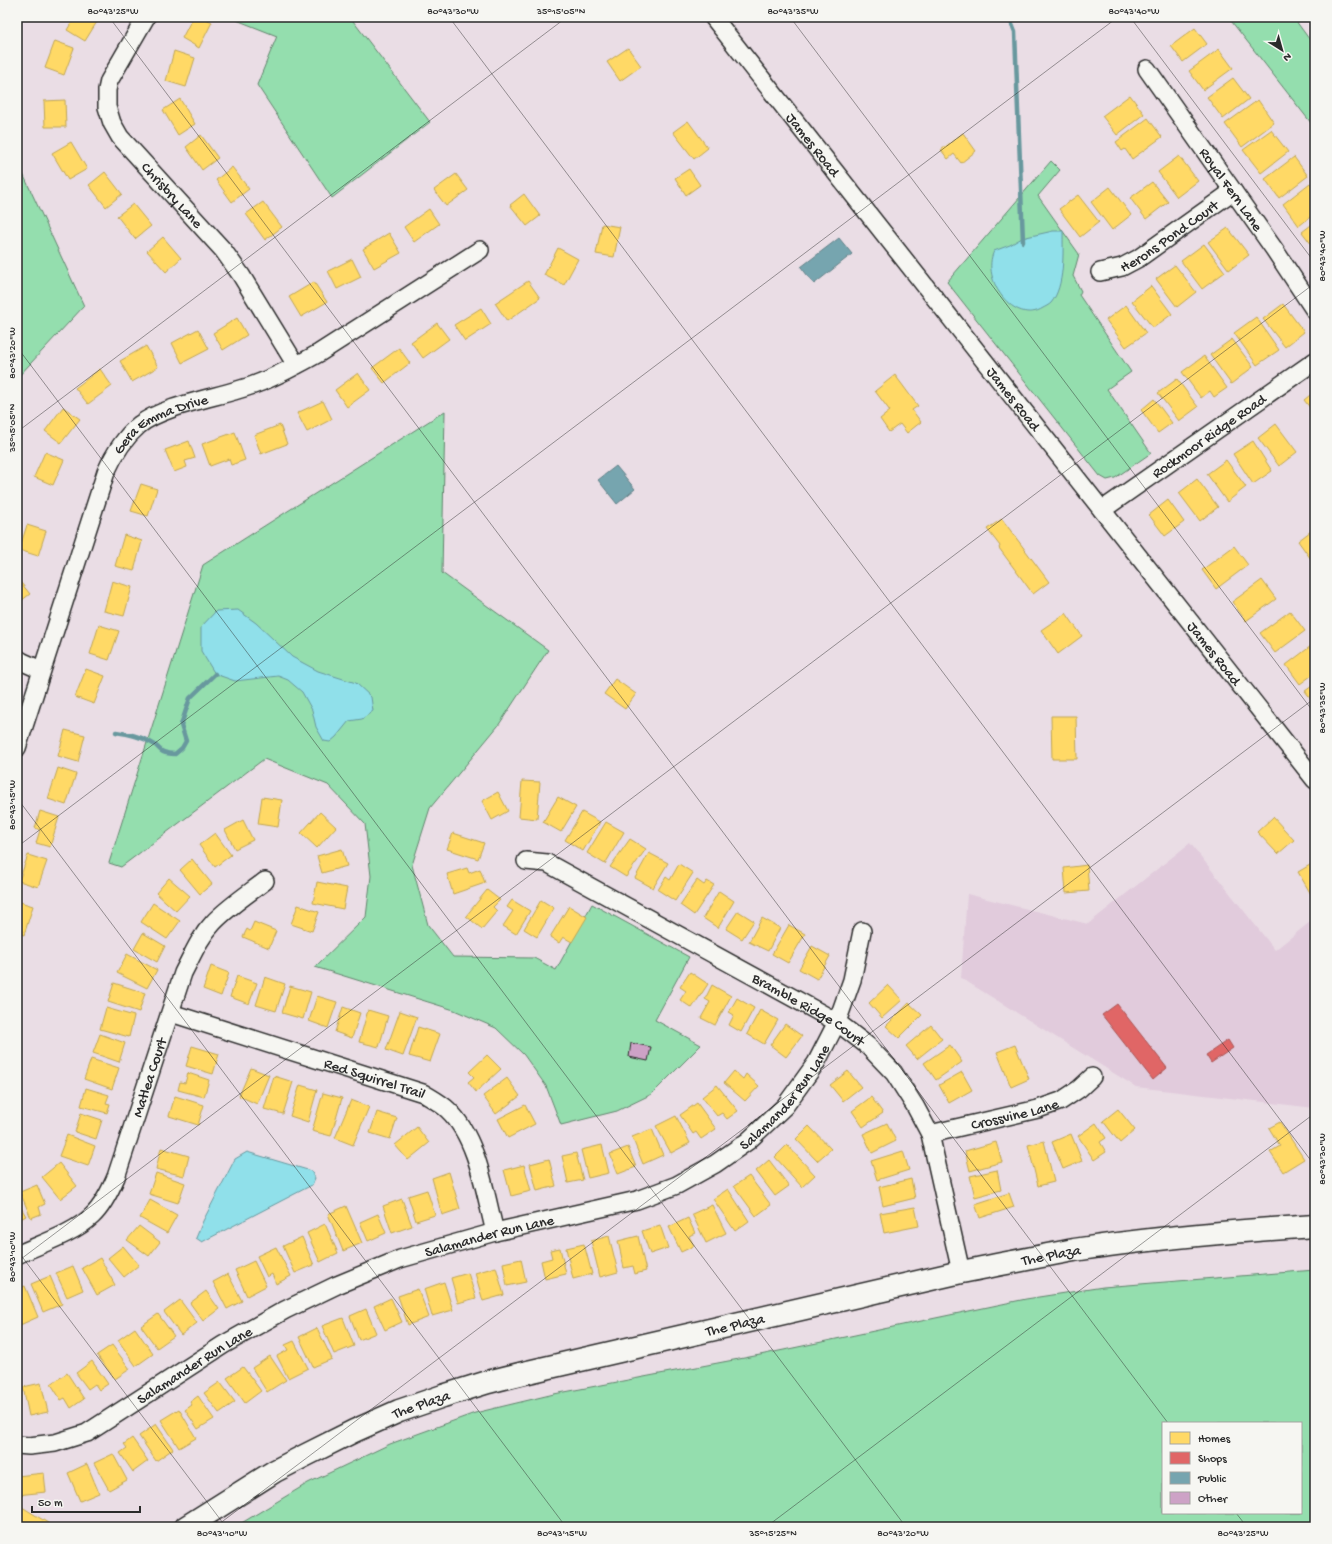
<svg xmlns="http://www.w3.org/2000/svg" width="1332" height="1544" viewBox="0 0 1332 1544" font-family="'Gochi Hand',sans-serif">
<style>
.built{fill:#e1cbdc}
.green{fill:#94deae;stroke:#60846c;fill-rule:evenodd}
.water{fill:#90e0ea;stroke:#68989e}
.homes{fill:#ffd966;stroke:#bfa554}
.shops{fill:#e06666;stroke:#aa5454}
.public{fill:#76a5af;stroke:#608087}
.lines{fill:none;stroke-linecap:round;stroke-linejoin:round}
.stream{stroke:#68989e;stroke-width:4.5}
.building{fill:#cda2c6;stroke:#2b2b2b}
.street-casing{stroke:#2b2b2b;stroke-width:20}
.secondary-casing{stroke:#2b2b2b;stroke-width:25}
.street{stroke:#f6f6f2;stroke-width:17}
.secondary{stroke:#f6f6f2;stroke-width:22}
.ticks{fill:none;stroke:#2b2b2b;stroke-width:1;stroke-opacity:0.45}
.labels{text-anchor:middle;stroke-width:4;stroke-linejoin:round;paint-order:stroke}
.street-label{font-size:15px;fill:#2b2b2b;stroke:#f6f6f2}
.neatline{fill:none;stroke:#2b2b2b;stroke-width:1.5}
.ticks-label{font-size:10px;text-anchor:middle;fill:#2b2b2b}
</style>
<rect width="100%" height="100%" fill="#eadde5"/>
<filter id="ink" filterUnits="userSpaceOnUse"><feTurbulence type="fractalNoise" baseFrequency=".025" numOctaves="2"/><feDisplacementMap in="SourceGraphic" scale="8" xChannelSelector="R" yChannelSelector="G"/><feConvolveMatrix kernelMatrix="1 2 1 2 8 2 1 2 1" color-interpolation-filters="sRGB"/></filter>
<g filter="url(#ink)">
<path class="built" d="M1190,843L1275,950L1315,918V1108L1136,1087L961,978L967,894L1088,924Z"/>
<path class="green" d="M229,17H350L430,122L332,198L257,85L277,36Z
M1228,17H1293L1315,47V128Z
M17,161L84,306L17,378Z
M1051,161L1060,170L1038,196L1079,254L1073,276L1081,291L1079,295L1131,372L1107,389L1151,453L1115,478L1107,480L1100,476L947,282Z
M445,411L442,573L548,650L498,726L430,808L412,865L428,925L453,957L534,958L556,970L592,904L689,957L655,1020L701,1045L652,1094L617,1111L561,1125L546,1086L524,1055L496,1028L454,1010L315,967L366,917L371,876L365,824L328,785L264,759L121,867L109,863L203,565Z
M1315,1270V1527H235L308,1483L390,1444L475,1413L554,1394L760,1355L1026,1299L1103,1287ZM1163,1423H1301V1513H1163Z"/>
<path class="water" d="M1053,231H1063C1063,253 1065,286 1051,303C1049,305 1045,307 1043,308C1015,326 980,280 994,251L1010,245L1022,238Z
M238,610L256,623L292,657L318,671L356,683L371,697L373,711L362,719L349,721L336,737L330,742L324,741L316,727L312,710L302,692L288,680L278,676L235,681L215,674L201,651V627L216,611Z
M247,1152L311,1171L315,1178L312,1185L202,1242L196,1238L203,1221L235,1159Z"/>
<path class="homes" d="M75,17H100L85,41L67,30Z
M193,17H202L212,22L199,48L182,38Z
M1195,28L1207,44L1183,62L1171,46Z
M55,41L74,48L64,75L45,68Z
M628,48L641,66L620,81L607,62Z
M1219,49L1233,68L1203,90L1189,71Z
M174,51L195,58L186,87L166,81Z
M1233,78L1249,99L1223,119L1207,97Z
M1130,95L1144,114L1117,135L1102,116Z
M180,99L195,124L178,135L163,110Z
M65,100L66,127H45L44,101Z
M1258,100L1274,123L1242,147L1225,124Z
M1148,118L1162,137L1132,159L1125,149L1122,151L1116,142Z
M688,121L708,148L694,159L673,132Z
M1271,130L1288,152L1261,173L1243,150Z
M963,133L976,151L961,163L954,154L948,159L941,150Z
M201,135L218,158L202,170L186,147Z
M71,142L87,169L68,180L52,153Z
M1179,156L1198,181L1177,197L1158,172Z
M1294,157L1308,176L1279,198L1265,179Z
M232,167L249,189L232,202L216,180Z
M689,169L700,185L686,195L675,178Z
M105,172L122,194L106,207L89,185Z
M456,174L468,190L446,206L434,190Z
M1152,182L1168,202L1146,219L1130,198Z
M1310,183L1315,189V213L1299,226L1283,204Z
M1110,187L1131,215L1112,230L1091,202Z
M524,194L540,216L527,226L510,205Z
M1078,195L1099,222L1080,237L1059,209Z
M263,202L282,227L265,240L246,214Z
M133,204L151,226L135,239L117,216Z
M429,209L439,224L414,242L404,227Z
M1315,222V249L1302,232Z
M602,224L620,227L614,257L596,254Z
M1228,228L1249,255L1229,270L1208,242Z
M389,233L401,253L374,268L363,249Z
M163,237L181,258L166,272L147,251Z
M1204,244L1225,272L1202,289L1181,261Z
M558,248L578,259L564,285L544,275Z
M352,259L361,277L337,289L328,271Z
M1175,265L1196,292L1177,307L1156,279Z
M528,281L540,298L507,321L495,303Z
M314,282L327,302L301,317L289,297Z
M1151,286L1172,314L1153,328L1132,301Z
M1283,304L1304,332L1285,347L1263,319Z
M1126,305L1146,333L1126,347L1106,320Z
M481,308L491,324L465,341L454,325Z
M1256,317L1279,350L1257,365L1234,333Z
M237,318L247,335L223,350L213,333Z
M437,323L449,339L423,358L411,342Z
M198,329L209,349L182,363L172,343Z
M1232,339L1253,367L1231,384L1210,355Z
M146,346L158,367L132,382L120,361Z
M399,348L410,363L384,383L372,368Z
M1204,356L1227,388L1214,397L1210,391L1201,398L1182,372Z
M100,369L112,386L88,404L75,388Z
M358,373L370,390L347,407L335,390Z
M895,375L918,406L912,410L921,422L907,433L900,424L889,432L880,419L890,411L875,391Z
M1177,379L1198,407L1179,421L1158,393Z
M1315,391V414L1304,400Z
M1154,399L1172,423L1158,433L1141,410Z
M323,401L332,419L307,432L297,413Z
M63,407L80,419L61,443L45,431Z
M1276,424L1297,452L1279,466L1258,438Z
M280,425L287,444L261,454L254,435Z
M235,432L245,460L231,465L229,459L210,466L202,444Z
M189,441L195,458L185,461L187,467L174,472L165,450Z
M1253,441L1272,471L1253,484L1233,454Z
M45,452L64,460L53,485L34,477Z
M1226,460L1246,487L1227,502L1207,474Z
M1197,479L1218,507L1200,521L1179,493Z
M141,484L157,489L148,516L131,511Z
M1168,500L1184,522L1165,536L1149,515Z
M1002,519L1049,582L1033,594L999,548L1000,546L987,529Z
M27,525L46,531L38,556L19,550Z
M1315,528V560L1313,562L1298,541Z
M124,535L142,541L134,571L115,566Z
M1234,546L1248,565L1216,589L1202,570Z
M17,578L30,594L17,604Z
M1262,580L1276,599L1246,621L1232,602Z
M112,581L132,587L124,616L104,611Z
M1290,611L1305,631L1275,653L1260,633Z
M1066,613L1082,636L1058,654L1041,630Z
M99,625L119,631L109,660L90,654Z
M1315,643V673L1300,684L1286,665Z
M86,669L105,676L94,704L75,697Z
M615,679L636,694L625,709L604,694Z
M1315,684V704L1305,691Z
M1051,716H1076L1077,759H1052Z
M65,730L85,735L78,762L58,756Z
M58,768L76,774L66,805L48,799Z
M522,781L540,782L537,819L519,817Z
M498,792L508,811L492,820L482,801Z
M262,797L282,800L278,827L258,824Z
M558,797L576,807L561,832L543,822Z
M40,811L59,817L50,847L36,843L40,830L35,828Z
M320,812L336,827L317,848L301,833Z
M582,812L600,822L583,851L565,840Z
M1273,817L1294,840L1278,854L1257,832Z
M243,820L253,840L235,849L225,830Z
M606,822L624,832L605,864L587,853Z
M215,833L231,855L215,867L199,845Z
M453,833L484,843L478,859L447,849Z
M630,839L646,849L626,877L610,867Z
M342,849L347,866L322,873L317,856Z
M649,853L668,863L653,888L635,878Z
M28,855L47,861L38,887L19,881Z
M192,859L212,884L200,894L180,870Z
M1315,862V901L1298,872Z
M679,864L693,873L675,901L658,890L666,877L670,880Z
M1087,865L1089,891L1066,893L1064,868Z
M467,868L469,873L480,869L485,883L453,894L447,874Z
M169,878L190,896L176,911L156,893Z
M697,880L704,885L707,881L714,885L694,915L680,905Z
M317,882L347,888L343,909L313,903Z
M487,890L500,900L493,907L497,911L482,929L466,916Z
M719,891L734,901L718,928L703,918Z
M512,900L530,911L516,934L503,926L513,911L507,907Z
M541,900L554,908L537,937L524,929Z
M17,901L33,906L24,935L17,933Z
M153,903L180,921L167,939L141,922Z
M298,905L319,912L312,931L291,924Z
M569,906L587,917L572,942L563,937L559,943L550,937Z
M738,911L754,921L742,939L726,929Z
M762,918L780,928L768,951L749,942Z
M254,922L276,931L269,948L243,937L247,929L250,931Z
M789,925L805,934L788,963L772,954Z
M143,933L165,946L157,962L134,949Z
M812,946L830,956L817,979L799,969Z
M127,954L157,970L147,988L117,973Z
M211,966L229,973L221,996L203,989Z
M690,972L708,984L692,1008L680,1000L686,991L680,987Z
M237,976L257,983L249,1004L230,997Z
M265,977L285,984L276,1011L256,1005Z
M114,983L145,993L139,1012L108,1002Z
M712,985L731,996L715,1025L701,1018L710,1002L705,999Z
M888,985L902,1000L882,1018L869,1003Z
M290,986L311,992L303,1019L282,1013Z
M317,996L337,1002L328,1028L309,1021Z
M737,998L754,1008L741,1032L729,1025L734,1015L729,1012Z
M909,1003L922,1015L899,1038L886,1026Z
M343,1007L360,1013L352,1038L335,1032Z
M106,1008L134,1016L129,1037L100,1029Z
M368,1010L388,1016L379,1047L359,1042Z
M760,1010L778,1020L764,1044L747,1034Z
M400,1011L417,1017L403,1056L386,1050Z
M785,1024L802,1036L786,1057L770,1045Z
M931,1025L942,1039L917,1059L906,1046Z
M418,1027L440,1034L430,1062L409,1056Z
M100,1034L125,1043L119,1062L93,1053Z
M950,1045L962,1062L936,1080L924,1063Z
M1015,1045L1029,1079L1011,1087L997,1052Z
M192,1046L219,1054L213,1074L186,1066Z
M487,1055L501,1069L476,1092L468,1082L474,1077L469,1072Z
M91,1059L119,1068L112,1089L84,1079Z
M251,1068L269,1075L257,1104L239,1096Z
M734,1071L743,1079L746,1074L759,1086L745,1101L724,1083Z
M848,1071L861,1087L843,1101L830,1085Z
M962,1072L972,1090L949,1103L939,1085Z
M188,1073L209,1080L204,1097L178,1090L180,1082L185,1083Z
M274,1076L293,1082L283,1114L264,1109Z
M507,1078L520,1096L496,1114L483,1096Z
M300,1085L317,1090L308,1122L290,1116Z
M717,1085L738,1111L727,1119L722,1113L717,1116L702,1097Z
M86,1088L109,1095L106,1103L110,1104L107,1113L81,1106Z
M323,1093L342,1098L331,1136L312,1131Z
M175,1096L204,1105L198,1125L169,1116Z
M871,1097L883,1113L863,1127L852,1111Z
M351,1100L369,1107L353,1145L335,1138Z
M697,1103L716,1129L701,1139L696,1132L693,1134L680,1115Z
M525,1105L535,1124L508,1138L498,1119Z
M1118,1109L1135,1130L1120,1143L1103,1121Z
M377,1112L397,1118L390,1139L370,1133Z
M81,1113L102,1120L96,1139L75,1132Z
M676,1116L690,1143L671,1153L656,1126Z
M1280,1122L1304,1159L1283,1172L1270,1152L1280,1146L1269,1128Z
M887,1123L896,1141L872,1153L863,1134Z
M1096,1123L1106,1138L1100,1142L1106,1152L1094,1160L1078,1136Z
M809,1126L831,1149L817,1161L796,1139Z
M417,1127L429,1143L408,1160L395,1145Z
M652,1129L663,1155L643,1164L632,1137Z
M1071,1134L1082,1161L1063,1169L1052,1142Z
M67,1135L95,1146L88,1166L59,1156Z
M1044,1141L1054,1182L1038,1186L1028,1145Z
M996,1142L1002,1162L970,1171L965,1151Z
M602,1145L609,1173L588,1178L581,1150Z
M787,1145L815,1175L802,1187L775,1157Z
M628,1147L636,1167L618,1174L610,1154Z
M161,1148L189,1156L184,1176L156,1169Z
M903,1151L909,1170L877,1180L871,1161Z
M576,1153L583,1180L568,1183L562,1156Z
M549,1159L556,1186L537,1191L530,1164Z
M769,1160L789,1186L775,1196L756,1171Z
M59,1163L77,1186L60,1199L42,1177Z
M524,1165L531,1191L511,1196L504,1170Z
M997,1170L1001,1190L975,1197L970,1176Z
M449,1172L460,1209L442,1215L432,1178Z
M156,1173L185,1183L178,1203L149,1194Z
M749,1176L771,1205L756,1216L734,1186Z
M911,1179L915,1198L883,1206L879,1187Z
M37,1185L45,1204L39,1207L41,1214L31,1218L20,1192Z
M728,1189L749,1221L735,1231L713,1199Z
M427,1190L435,1215L416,1221L408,1196Z
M1009,1193L1014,1207L980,1218L975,1204Z
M402,1199L412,1226L392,1233L383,1206Z
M150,1200L177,1215L167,1233L140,1218Z
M17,1201L26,1216L17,1221Z
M712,1205L726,1233L706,1243L692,1214Z
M346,1206L362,1243L343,1251L328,1214Z
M915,1207L919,1226L884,1233L880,1213Z
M378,1214L386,1233L368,1241L360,1222Z
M688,1218L695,1233L689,1236L694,1246L681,1252L669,1227Z
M325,1224L338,1253L320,1262L307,1233Z
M660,1225L668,1248L650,1254L642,1231Z
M139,1226L160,1242L149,1256L127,1240Z
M609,1236L618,1272L600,1277L591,1241Z
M638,1236L646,1271L635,1274L633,1266L624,1268L618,1241Z
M302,1237L314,1265L295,1273L283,1246Z
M584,1244L592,1274L573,1279L566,1248Z
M123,1246L139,1265L124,1277L108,1258Z
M276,1247L291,1276L276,1284L272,1274L267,1277L257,1256Z
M560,1248L566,1274L545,1279L541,1261L552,1258L550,1250Z
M100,1258L115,1285L97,1295L82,1268Z
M521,1259L526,1282L507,1286L503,1263Z
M254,1261L266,1286L247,1296L235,1270Z
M73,1266L83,1290L67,1297L56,1273Z
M496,1267L504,1295L483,1301L475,1273Z
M468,1273L476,1298L458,1303L451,1278Z
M228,1274L242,1301L227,1309L213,1282Z
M50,1276L62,1304L43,1312L31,1284Z
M444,1282L453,1310L432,1316L424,1289Z
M25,1286L38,1317L20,1325L17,1317V1289Z
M418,1289L429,1317L408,1325L398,1296Z
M206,1291L219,1309L203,1321L190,1303Z
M391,1298L402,1322L385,1330L374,1306Z
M180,1300L197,1323L181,1335L164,1312Z
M366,1309L376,1333L359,1340L350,1316Z
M158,1314L174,1336L157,1348L141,1326Z
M343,1318L354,1346L334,1354L322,1326Z
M135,1328L153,1354L136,1366L118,1340Z
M317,1328L332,1359L313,1367L299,1337Z
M294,1341L308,1368L288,1378L277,1356L288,1350L285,1345Z
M112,1345L130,1369L115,1379L97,1355Z
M270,1356L286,1380L267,1392L252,1368Z
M92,1361L108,1384L99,1390L95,1384L88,1389L76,1373Z
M243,1367L261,1391L245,1403L227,1378Z
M67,1373L84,1399L71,1408L65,1398L61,1400L51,1384Z
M220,1382L235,1402L219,1413L204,1393Z
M41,1383L48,1412L29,1416L23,1387Z
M198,1396L214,1419L198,1429L185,1410L192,1405L190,1402Z
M179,1409L196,1438L179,1448L161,1420Z
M156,1424L173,1449L156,1461L139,1436Z
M132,1438L148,1461L133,1472L120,1453L127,1448L124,1444Z
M113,1454L127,1480L109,1490L94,1463Z
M87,1464L99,1493L80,1501L68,1473Z
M44,1473L46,1492L17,1495V1476Z
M22,1507L48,1523L46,1527H17V1516Z"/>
<path class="shops" d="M1117,1004L1167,1068L1153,1080L1102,1015Z
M1228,1040L1233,1048L1211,1063L1206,1055Z"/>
<path class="public" d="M839,238L852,254L814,284L801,267Z
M616,466L635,489L617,504L598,480Z"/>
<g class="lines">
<path class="stream" d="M1009,17L1015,32L1023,242
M116,732C128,734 140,736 150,742C163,748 156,753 175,754L182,748L186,741L181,725L190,698L215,674"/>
</g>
<path class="building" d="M631,1043L651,1047L648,1061L629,1057Z"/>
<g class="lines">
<g class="street-casing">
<g id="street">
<path id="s1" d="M146,17L109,81L107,90V107L112,123L120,137L223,250L241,275L296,365"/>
<path id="s2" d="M713,17L1315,780"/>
<path id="s3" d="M1147,69L1274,249L1315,311"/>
<path id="s4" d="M1100,272L1122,267L1139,258L1233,191"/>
<path id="s5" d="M1102,510L1315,361"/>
<path d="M17,658L23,662L41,670"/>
<path id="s6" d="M17,748L106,472C114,454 124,438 139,425C166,404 222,397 256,384C278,376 299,364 319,353L480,250"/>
<path id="s7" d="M526,861L547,863L837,1022L868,1046L894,1073L915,1106L930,1134L961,1272"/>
<path id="s8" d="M171,1013L423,1093C431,1098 441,1103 448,1110C478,1138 485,1194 495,1232"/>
<path id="s9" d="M930,1134L1038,1109L1061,1101L1079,1089L1092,1077"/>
<path id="s10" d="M17,1255C40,1244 73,1234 92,1216C103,1206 110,1191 116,1177L183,973C192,956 199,938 213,923C228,907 248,894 265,881"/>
<path id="s11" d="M17,1445L29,1446L55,1443L87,1433L223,1345L285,1310L337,1285L400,1259L495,1232L637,1200L677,1185L715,1164L748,1141L785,1106L816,1063L837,1022L852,980L862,931"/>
</g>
</g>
<g class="secondary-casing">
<g id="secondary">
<path id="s12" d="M186,1527L275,1471L306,1455L354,1431L399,1411L443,1396L488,1382L528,1372L961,1272C998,1265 1036,1257 1074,1250C1153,1238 1235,1231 1315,1226"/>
</g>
</g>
<use href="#street" class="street"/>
<use href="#secondary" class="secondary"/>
</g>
</g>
<path class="ticks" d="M109,17L1168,1423M449,17L1315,1166M790,17L1315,714M1130,17L1315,263M17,347L906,1527M17,432L567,17M17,798L566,1527M17,847L1118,17M17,1250L226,1527M17,1262L1315,283M1236,1513L1247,1527M215,1527L1315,698M766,1527L1315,1113"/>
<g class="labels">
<g class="street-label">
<text dy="5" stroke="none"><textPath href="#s2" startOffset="162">James Road</textPath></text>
<text dy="5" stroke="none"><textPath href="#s3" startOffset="147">Royal Fern Lane</textPath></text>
<text dy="5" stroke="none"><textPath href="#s1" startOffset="211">Chrisbry Lane</textPath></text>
<text dy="5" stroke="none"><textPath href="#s4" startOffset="79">Herons Pond Court</textPath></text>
<text dy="5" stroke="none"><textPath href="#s2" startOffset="486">James Road</textPath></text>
<text dy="5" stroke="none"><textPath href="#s6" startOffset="367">Gera Emma Drive</textPath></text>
<text dy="5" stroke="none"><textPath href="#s5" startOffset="130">Rockmoor Ridge Road</textPath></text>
<text dy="5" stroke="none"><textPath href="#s2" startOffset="810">James Road</textPath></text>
<text dy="5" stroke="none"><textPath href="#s7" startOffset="321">Bramble Ridge Court</textPath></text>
<text dy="5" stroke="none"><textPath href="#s10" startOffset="236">Matlea Court</textPath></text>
<text dy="5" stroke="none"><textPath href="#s8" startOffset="214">Red Squirrel Trail</textPath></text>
<text dy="5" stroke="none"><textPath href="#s11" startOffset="859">Salamander Run Lane</textPath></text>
<text dy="5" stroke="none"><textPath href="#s9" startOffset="87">Crossvine Lane</textPath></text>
<text dy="5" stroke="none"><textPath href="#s11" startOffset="523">Salamander Run Lane</textPath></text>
<text dy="5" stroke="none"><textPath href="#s12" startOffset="914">The Plaza</textPath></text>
<text dy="5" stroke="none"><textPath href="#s12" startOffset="590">The Plaza</textPath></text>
<text dy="5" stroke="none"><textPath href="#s11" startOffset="199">Salamander Run Lane</textPath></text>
<text dy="5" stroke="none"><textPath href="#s12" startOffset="266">The Plaza</textPath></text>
</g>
</g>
<rect width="1332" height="1544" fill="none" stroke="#f6f6f2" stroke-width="44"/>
<rect x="1162" y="1422" width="140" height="92" fill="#f6f6f2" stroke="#a5a5a2"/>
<rect x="1170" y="1432" width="20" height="12" fill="#ffd966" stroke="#a5a5a2"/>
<text x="1198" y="1442" font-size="12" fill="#2b2b2b">Homes</text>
<rect x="1170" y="1452" width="20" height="12" fill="#e06666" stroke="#a5a5a2"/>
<text x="1198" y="1462" font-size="12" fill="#2b2b2b">Shops</text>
<rect x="1170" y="1472" width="20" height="12" fill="#76a5af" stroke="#a5a5a2"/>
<text x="1198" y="1482" font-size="12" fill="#2b2b2b">Public</text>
<rect x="1170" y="1492" width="20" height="12" fill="#cda2c6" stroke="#a5a5a2"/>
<text x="1198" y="1502" font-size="12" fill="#2b2b2b">Other</text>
<g transform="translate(1282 50) rotate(143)" stroke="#f6f6f2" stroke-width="3" paint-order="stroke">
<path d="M0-3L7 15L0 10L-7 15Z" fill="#2b2b2b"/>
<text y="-6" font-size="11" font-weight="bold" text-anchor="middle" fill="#2b2b2b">N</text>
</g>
<path d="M32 1506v6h108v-6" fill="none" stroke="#2b2b2b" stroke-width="2"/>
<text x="38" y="1506" font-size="12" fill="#2b2b2b" stroke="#f6f6f2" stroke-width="3" paint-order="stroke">50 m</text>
<rect x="22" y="22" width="1288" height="1500" class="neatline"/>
<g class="ticks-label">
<text x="113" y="14">80°43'25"W</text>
<text x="453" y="14">80°43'30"W</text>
<text x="561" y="14">35°15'05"N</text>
<text x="793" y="14">80°43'35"W</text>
<text x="1134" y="14">80°43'40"W</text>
<text transform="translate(1321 256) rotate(-90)" y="4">80°43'40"W</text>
<text transform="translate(11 353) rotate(-90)" y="4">80°43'20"W</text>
<text transform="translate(11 428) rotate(-90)" y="4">35°15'05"N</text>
<text transform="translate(1321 708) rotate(-90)" y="4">80°43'35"W</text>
<text transform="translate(11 805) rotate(-90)" y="4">80°43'15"W</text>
<text transform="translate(1321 1159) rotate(-90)" y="4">80°43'30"W</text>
<text transform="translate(11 1257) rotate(-90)" y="4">80°43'10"W</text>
<text x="222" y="1536">80°43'10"W</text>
<text x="562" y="1536">80°43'15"W</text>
<text x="773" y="1536">35°15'25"N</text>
<text x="903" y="1536">80°43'20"W</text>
<text x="1243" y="1536">80°43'25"W</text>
</g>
</svg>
